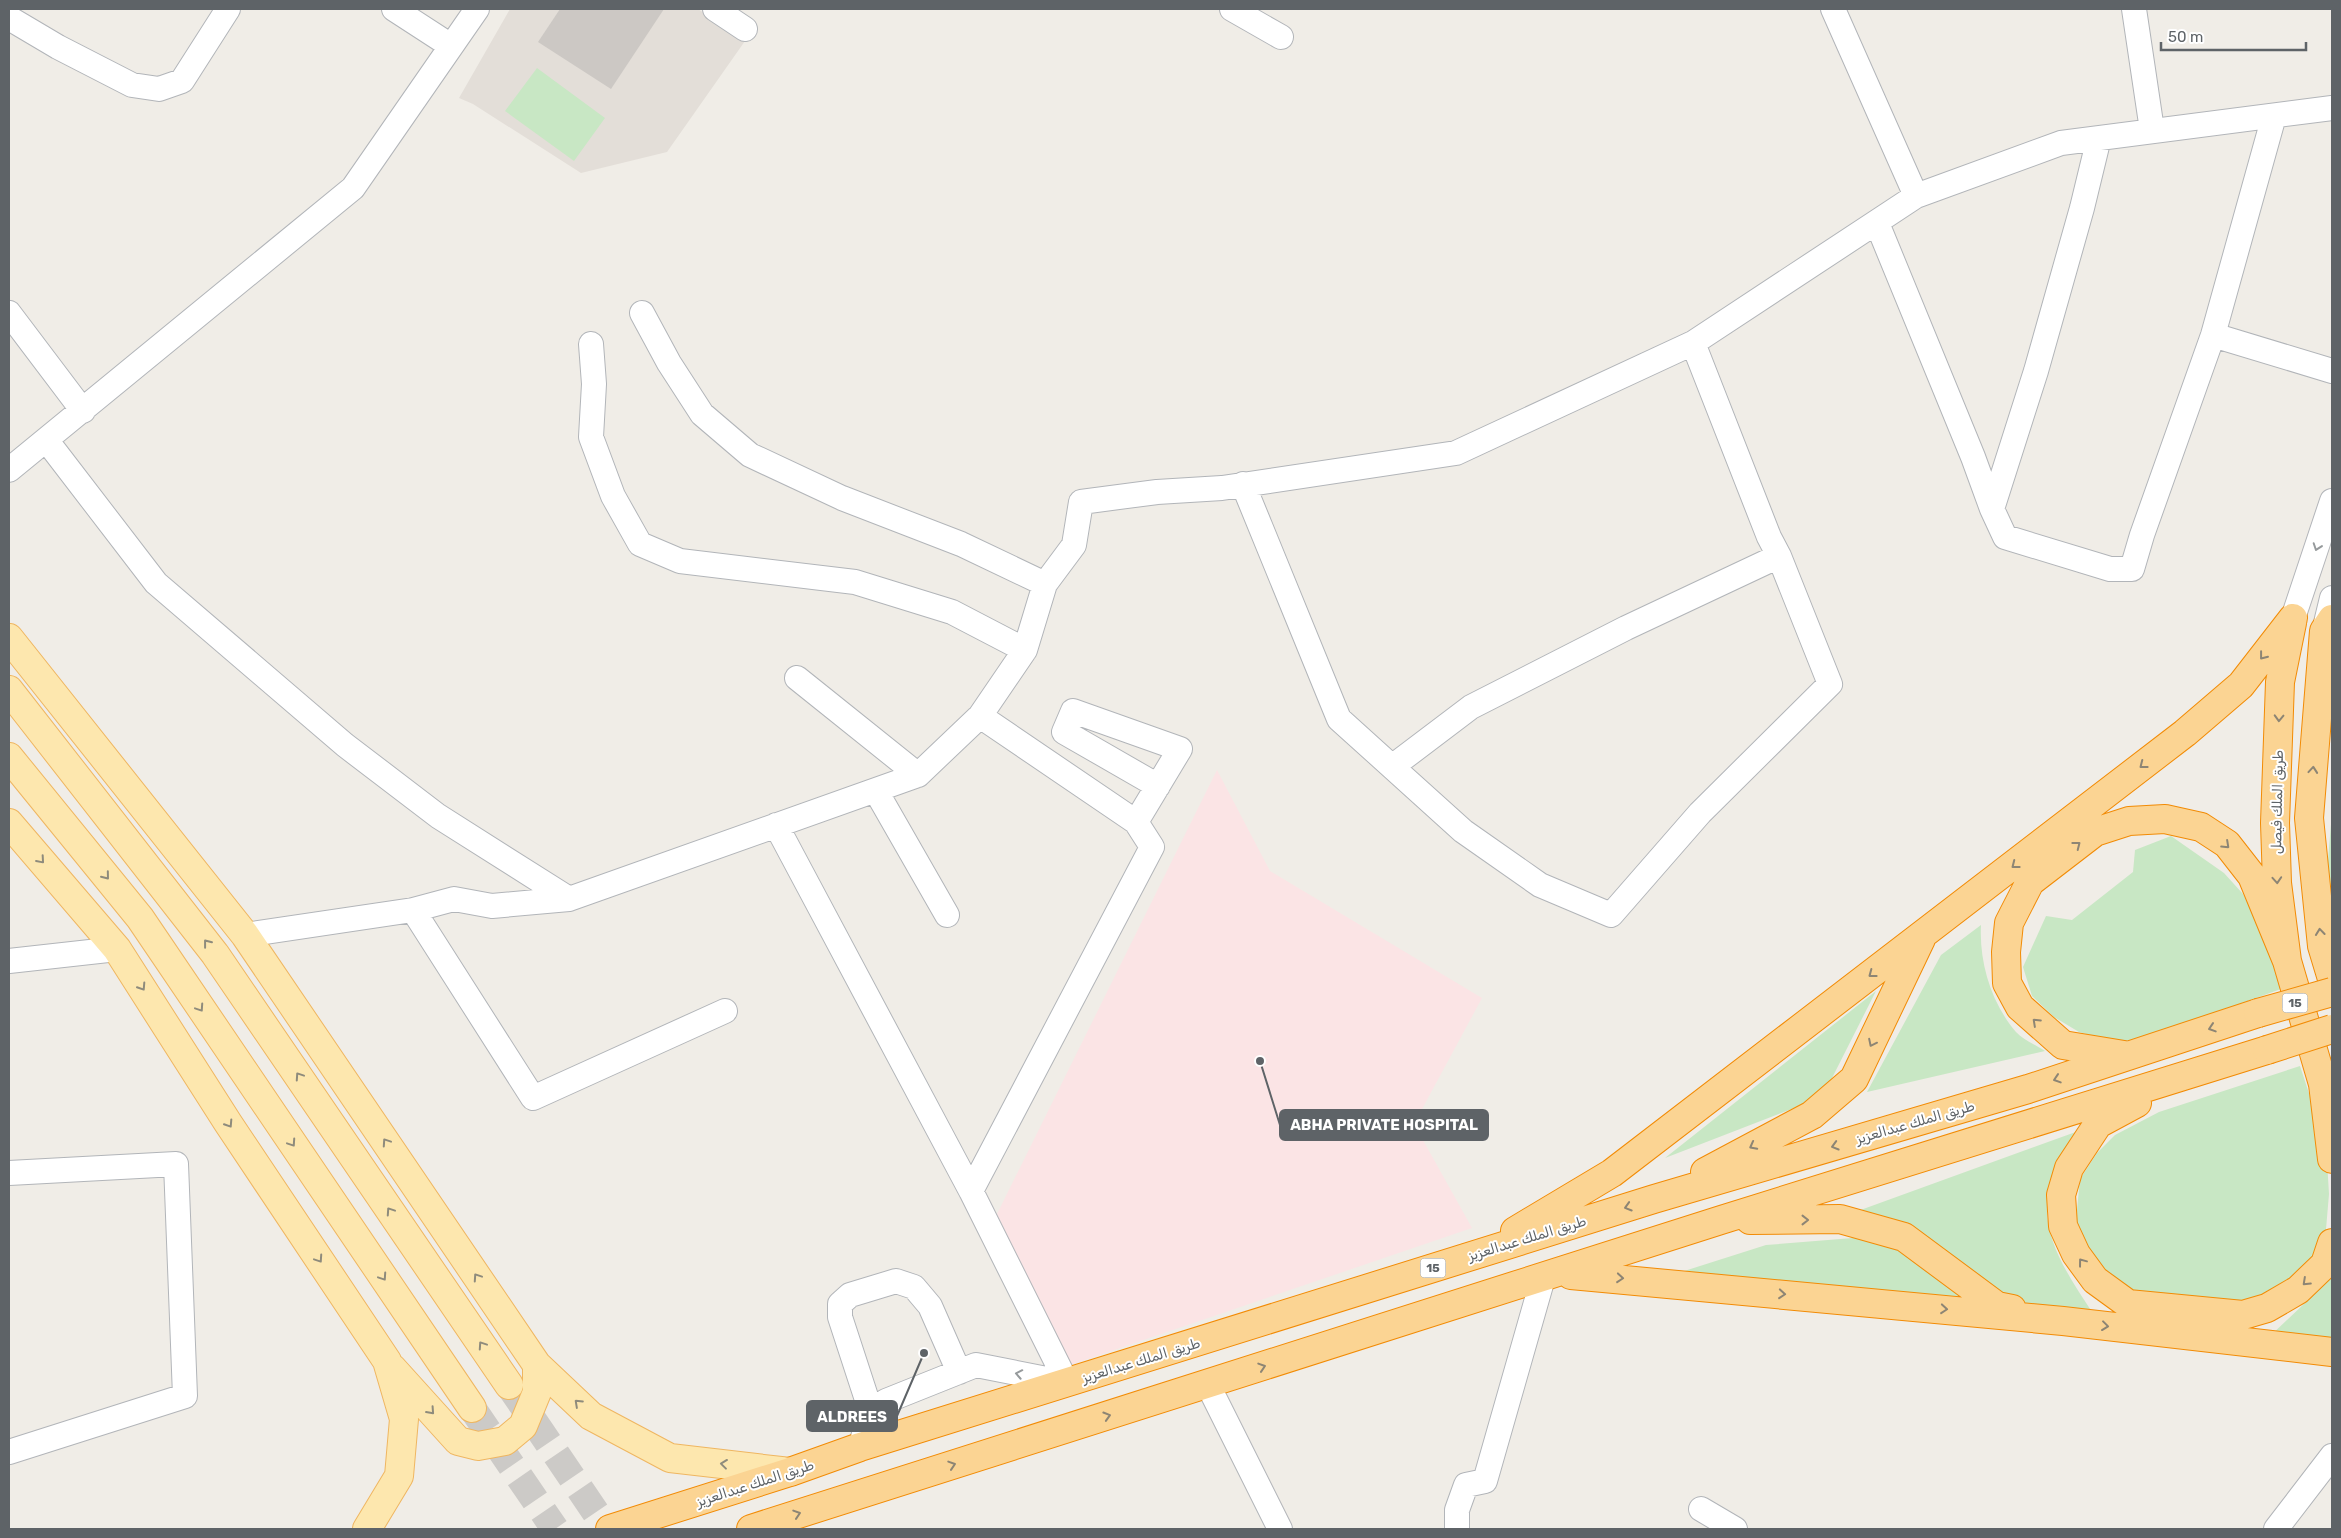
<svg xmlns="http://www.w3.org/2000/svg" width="2341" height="1538" viewBox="0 0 2341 1538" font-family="Rubik,Cairo,sans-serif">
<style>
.education{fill:#e3ded8}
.medical{fill:#fbe4e5}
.green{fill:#c8e7c4}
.building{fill:#ccc8c4}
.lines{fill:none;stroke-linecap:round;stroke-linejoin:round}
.major-tunnel{stroke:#cccac7;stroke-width:28;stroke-dasharray:28 14;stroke-linecap:butt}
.minor-casing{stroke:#b2b5b9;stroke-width:26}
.major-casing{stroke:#efb661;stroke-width:30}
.highway-casing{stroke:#f28b05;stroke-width:30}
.minor{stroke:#fff;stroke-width:24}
.major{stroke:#fde7ae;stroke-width:28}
.highway{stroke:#fbd493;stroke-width:28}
.highway-bridge-casing{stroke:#f28b05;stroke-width:30;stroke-linecap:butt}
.highway-bridge{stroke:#fbd493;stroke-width:28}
.oneway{stroke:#969a9c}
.oneway2{stroke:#8d8574}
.oneway3{stroke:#8e8b7c}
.labels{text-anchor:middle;stroke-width:4;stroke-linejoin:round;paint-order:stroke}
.shield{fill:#fff;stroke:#8e9295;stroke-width:1}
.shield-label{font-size:12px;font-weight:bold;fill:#5e6367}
.street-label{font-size:14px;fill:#5e6367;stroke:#fff}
.leader{fill:none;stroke:#5e6367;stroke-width:2}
.callout-dot{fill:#5e6367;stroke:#fff;stroke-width:2}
.callout{fill:#5e6367;stroke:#5e6367;stroke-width:2}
.callout-label{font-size:15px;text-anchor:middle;font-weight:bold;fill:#fff}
</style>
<rect width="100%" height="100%" fill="#f0ede7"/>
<path class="education" d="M510,9H698L745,41L667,152L581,173L473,104L459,98Z"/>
<path class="medical" d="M1217,770L1270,871L1482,998L1414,1124L1472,1228L1070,1365L997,1214Z"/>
<path class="green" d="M537,68L605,118L574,161L505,111Z
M2332,812V925L2325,896Z
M2171,836L2224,873L2243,894L2273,954L2281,989L2126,1045L2079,1032L2054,1017L2032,996L2023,967L2046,916L2072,920L2133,872L2135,850Z
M1981,925C1979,962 1991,1003 2016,1032C2023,1040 2036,1045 2045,1051L1867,1092L1941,955Z
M1876,991L1830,1082L1807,1103L1665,1158Z
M2300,1066L2326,1145L2329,1194L2325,1241L2316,1267L2277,1296L2234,1309L2126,1296L2084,1244L2076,1220L2080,1179L2097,1153L2115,1135L2159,1112Z
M2084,1129C2074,1146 2060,1164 2052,1182C2034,1228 2068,1275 2092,1312L2012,1304L1855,1212Z
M1878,1236L1899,1244L1971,1305L1678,1273L1766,1245Z
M2332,1274V1345L2268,1338L2327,1282Z"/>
<path class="building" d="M560,9H664L611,89L538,42Z"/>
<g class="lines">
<path class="major-tunnel" d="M509,1385L607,1529
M472,1408L555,1529"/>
<g class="minor-casing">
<path id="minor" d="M394,9L451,46
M715,9L745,29
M1232,9L1281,37
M1833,9L1916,196
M2134,9L2152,130
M9,18L58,47L132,85L159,89L182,81L228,9
M2099,138L2082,208L2036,371L1992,509L2005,537L2110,569H2132L2142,535L2213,335L2274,116
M1877,223L1973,457L1992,509
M9,313L83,411
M642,313L669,363L702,414L750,455L842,498L961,544L1045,584
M2213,335L2332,371
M591,344L594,384L591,437L613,496L640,544L680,561L855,582L952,612L1025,650
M47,441L156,583L345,745L438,816L569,899
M9,470L353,188L477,9
M1243,484L1339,719L1463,831L1540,885L1611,915L1700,813L1830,684L1779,556L1769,537L1693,343
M2293,618L2332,501
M2324,631L2332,598
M797,678L918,775
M980,716L1136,822
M1393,766L1471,707L1626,628L1779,556
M876,791L947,915
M776,825L971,1191L1067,1383
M413,910L533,1098L725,1011
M245,935L413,910L454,899L492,906L569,899L918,775L980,716L1025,650L1045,584L1074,545L1081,502L1157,492L1222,488L1456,453L1693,343L1916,196L2061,143L2332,108
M9,961L117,949
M9,1173L176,1164L185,1396L9,1452
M971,1191L1152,847L1136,822L1180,749L1073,711L1064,732L1158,786
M1208,1385L1280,1529
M871,1412L840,1317V1304L850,1295L896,1281L914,1287L930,1306L959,1372
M860,1447L871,1412L886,1401L976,1365L1067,1383
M1701,1509L1735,1529
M1457,1529V1510L1466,1485L1485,1481L1543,1278
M2276,1529L2332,1456"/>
</g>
<g class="major-casing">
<path id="major" d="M9,638L245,935L537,1365L591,1416L670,1458L790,1472
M9,690L215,954L509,1385
M9,757L140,918L472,1408
M9,823L117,949L228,1123L387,1361L404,1419L399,1476L367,1529
M392,1368L458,1441L478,1446L505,1441L523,1426L537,1392V1365"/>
</g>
<g class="highway-casing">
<path id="highway" d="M2332,619L2324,631L2309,818L2322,946L2332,979
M2292,623L2280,682L2275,823L2277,883L2287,961L2323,1084L2332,1102
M2124,1055L2063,1045L2020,1007L2007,983L2006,952L2009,923L2030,882L2095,832L2129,821L2165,819L2201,827L2227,844L2252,876L2287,961
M2323,1084L2332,1159
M2137,1103L2098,1124L2069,1168L2061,1195L2063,1226L2076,1254L2095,1280L2128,1304L2243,1315L2267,1308L2298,1290L2325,1264L2332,1243
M1705,1172L1812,1115L1854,1079L1921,939
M1750,1220L1840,1219L1904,1237L1997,1306L2012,1309
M1515,1231L1612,1173L2185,733L2241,685L2293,618
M1571,1275L2063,1321L2332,1352
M610,1529L790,1472L860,1447L1654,1199L2028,1089L2258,1013
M751,1529L1721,1220L2267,1050"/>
</g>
<use href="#minor" class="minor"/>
<use href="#major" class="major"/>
<use href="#highway" class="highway"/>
<g class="highway-bridge-casing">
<path id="highway-bridge" d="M2258,1013L2332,992
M2267,1050L2332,1029"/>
</g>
<use href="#highway-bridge" class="highway-bridge"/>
</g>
<defs><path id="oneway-chevron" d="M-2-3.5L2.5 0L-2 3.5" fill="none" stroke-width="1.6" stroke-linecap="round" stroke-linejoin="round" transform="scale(1.25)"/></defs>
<g class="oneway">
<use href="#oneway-chevron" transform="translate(2317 547) rotate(109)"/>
<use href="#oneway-chevron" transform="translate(1019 1374) rotate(-169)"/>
</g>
<g class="oneway2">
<use href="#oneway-chevron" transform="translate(2263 656) rotate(128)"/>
<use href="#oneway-chevron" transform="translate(2279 718) rotate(92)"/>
<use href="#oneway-chevron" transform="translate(2143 765) rotate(142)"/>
<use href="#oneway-chevron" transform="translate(2313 770) rotate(-85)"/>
<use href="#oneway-chevron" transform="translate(2077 845) rotate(-38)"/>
<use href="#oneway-chevron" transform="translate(2226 845) rotate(43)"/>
<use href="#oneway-chevron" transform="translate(2015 865) rotate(142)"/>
<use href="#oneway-chevron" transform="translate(2277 880) rotate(86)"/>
<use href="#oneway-chevron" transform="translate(2320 932) rotate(-96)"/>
<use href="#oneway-chevron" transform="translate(1872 974) rotate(143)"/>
<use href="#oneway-chevron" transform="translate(2036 1022) rotate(-137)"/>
<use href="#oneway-chevron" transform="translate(2212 1028) rotate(162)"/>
<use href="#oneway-chevron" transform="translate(1872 1043) rotate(116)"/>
<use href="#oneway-chevron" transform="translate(2057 1079) rotate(162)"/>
<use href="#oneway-chevron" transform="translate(1753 1146) rotate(152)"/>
<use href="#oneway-chevron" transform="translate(1835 1146) rotate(164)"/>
<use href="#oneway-chevron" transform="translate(1628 1207) rotate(163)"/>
<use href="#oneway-chevron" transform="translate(1805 1220)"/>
<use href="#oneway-chevron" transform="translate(2082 1262) rotate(-127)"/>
<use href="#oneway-chevron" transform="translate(1620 1278) rotate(5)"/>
<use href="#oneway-chevron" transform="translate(2306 1282) rotate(137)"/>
<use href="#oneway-chevron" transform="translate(1782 1294) rotate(5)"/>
<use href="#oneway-chevron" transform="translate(1944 1309) rotate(5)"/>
<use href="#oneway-chevron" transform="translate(2105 1326) rotate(7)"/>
<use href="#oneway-chevron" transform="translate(1262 1367) rotate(-18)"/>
<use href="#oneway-chevron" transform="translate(1107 1416) rotate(-17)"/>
<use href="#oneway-chevron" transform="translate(952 1465) rotate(-18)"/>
<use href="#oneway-chevron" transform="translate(797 1514) rotate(-18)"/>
</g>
<g class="oneway3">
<use href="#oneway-chevron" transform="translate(41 860) rotate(49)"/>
<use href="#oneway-chevron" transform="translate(106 876) rotate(51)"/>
<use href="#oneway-chevron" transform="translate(207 943) rotate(-128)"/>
<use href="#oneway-chevron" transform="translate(142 987) rotate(57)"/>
<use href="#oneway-chevron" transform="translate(200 1008) rotate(56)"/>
<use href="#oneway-chevron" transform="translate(299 1076) rotate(-124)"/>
<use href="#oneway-chevron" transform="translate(229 1124) rotate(57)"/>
<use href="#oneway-chevron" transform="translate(386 1142) rotate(-124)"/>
<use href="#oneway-chevron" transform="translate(292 1143) rotate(56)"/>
<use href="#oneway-chevron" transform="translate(390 1211) rotate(-124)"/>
<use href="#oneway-chevron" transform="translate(319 1259) rotate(56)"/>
<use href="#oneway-chevron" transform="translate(383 1277) rotate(56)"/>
<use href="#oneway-chevron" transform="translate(477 1277) rotate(-124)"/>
<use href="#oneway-chevron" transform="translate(482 1345) rotate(-124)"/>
<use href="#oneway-chevron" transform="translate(578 1403) rotate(-137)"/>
<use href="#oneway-chevron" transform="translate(431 1411) rotate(48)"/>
<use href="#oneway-chevron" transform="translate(724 1464) rotate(-173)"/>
</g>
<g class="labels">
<g class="shield">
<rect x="2282.5" y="993.5" width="25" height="19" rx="4"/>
<rect x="1420.5" y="1258.5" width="25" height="19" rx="4"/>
</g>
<g class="shield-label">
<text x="2295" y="1007">15</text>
<text x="1433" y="1272">15</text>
</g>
<g class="street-label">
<text transform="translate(2277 802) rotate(-89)" y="5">طريق الملك فيصل</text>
<text transform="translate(1915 1122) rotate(-16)" y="5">طريق الملك عبدالعزيز</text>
<text transform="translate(1527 1238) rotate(-17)" y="5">طريق الملك عبدالعزيز</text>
<text transform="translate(1141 1360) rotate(-17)" y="5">طريق الملك عبدالعزيز</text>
<text transform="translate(755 1483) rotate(-18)" y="5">طريق الملك عبدالعزيز</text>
</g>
</g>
<path class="leader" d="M1260 1061L1280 1125M924 1353L897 1416"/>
<g class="callout-dot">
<circle cx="1260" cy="1061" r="5"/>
<circle cx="924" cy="1353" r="5"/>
</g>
<g class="callout">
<rect x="1280" y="1110" width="208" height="30" rx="5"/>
<rect x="807" y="1401" width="90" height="30" rx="5"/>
</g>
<g class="callout-label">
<text x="1384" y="1130">ABHA PRIVATE HOSPITAL</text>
<text x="852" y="1422">ALDREES</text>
</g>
<rect width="2341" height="1538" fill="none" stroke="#5e6367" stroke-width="20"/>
<path d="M2161 42v8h145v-8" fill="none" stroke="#5e6367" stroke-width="2.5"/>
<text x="2168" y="42" font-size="15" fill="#5e6367" stroke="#ffffff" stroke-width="4" paint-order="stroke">50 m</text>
</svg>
